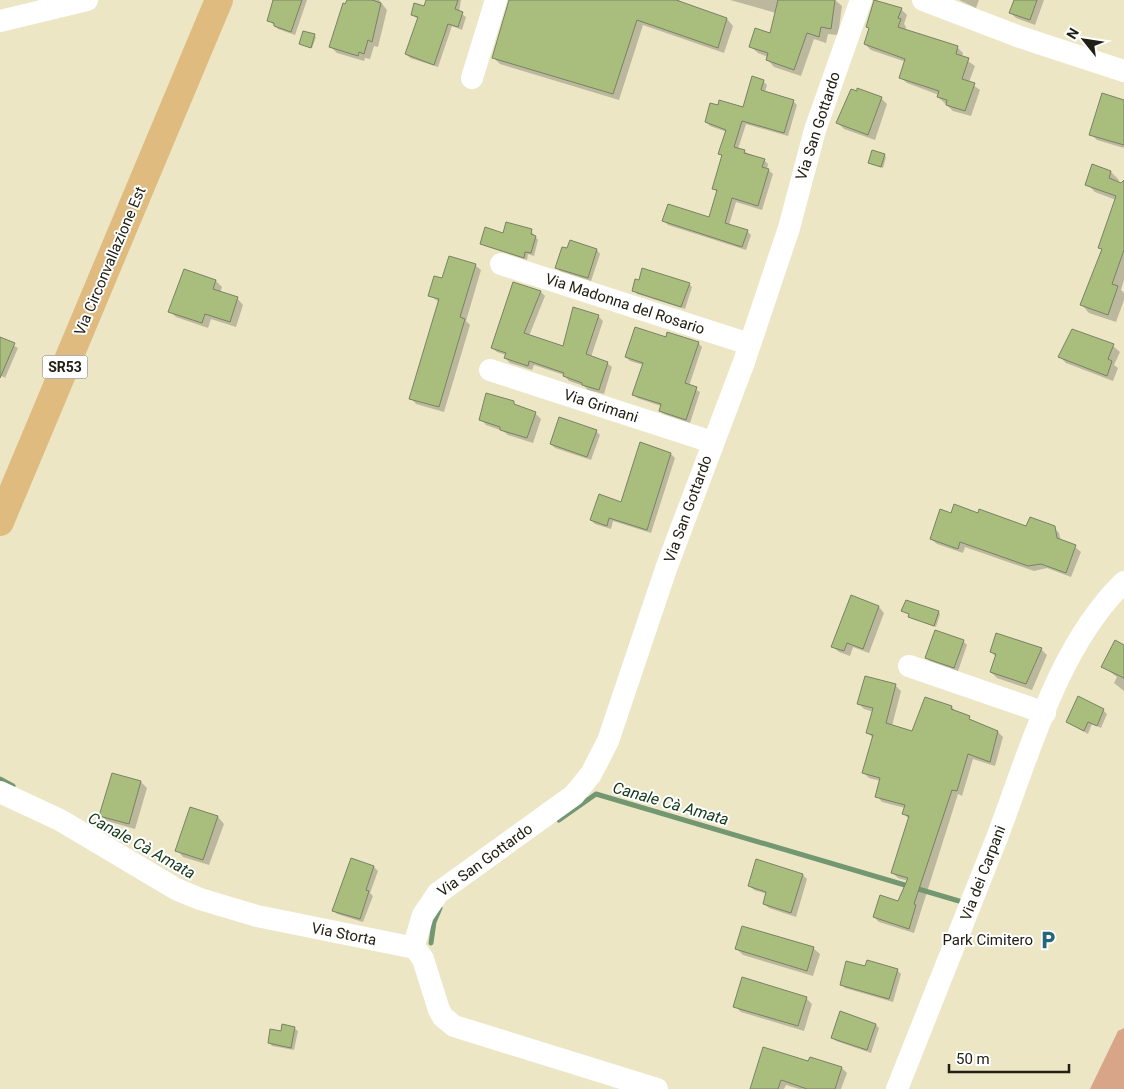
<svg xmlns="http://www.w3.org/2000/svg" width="1124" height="1089" viewBox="0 0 1124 1089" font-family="Roboto,sans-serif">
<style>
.green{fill:#d9a588}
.shadow{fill:#0003}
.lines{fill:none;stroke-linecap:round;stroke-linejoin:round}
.stream{stroke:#729771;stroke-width:5}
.building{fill:#a9be7d;stroke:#788265}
.minor{stroke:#fff;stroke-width:22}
.major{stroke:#dfbb7f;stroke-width:28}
.labels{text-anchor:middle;stroke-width:4;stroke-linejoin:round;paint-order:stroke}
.shield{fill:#fff;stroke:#64635a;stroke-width:1}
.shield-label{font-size:14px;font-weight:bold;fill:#222014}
.street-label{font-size:15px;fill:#222014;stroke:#fff}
.poi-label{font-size:15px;fill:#222014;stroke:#fff;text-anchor:end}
.water-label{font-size:16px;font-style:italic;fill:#123919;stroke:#fff}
</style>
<rect width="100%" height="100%" fill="#ece6c5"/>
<path class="green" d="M1124,1028V1089H1090L1118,1031Z"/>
<path class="shadow" d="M275,0H307L295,35L278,29L269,20Z
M347,0H379L387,10L378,47L374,46L370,59L365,58L364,61L337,53L331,47Z
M427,0H461L459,12L466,17L462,30L452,26L438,67L410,58L406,54L418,19L412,15L425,8Z
M510,0H679L683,4L727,19L733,26L724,53L643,25L619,100L500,64L493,57Z
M730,0H835L842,6L838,35L828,34L826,43L814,39L801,76L774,67L767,59L768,57L758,53L750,46L771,35L776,13Z
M875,0L901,9L907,15L904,24L906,27L905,30L957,47L963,53L962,57L975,66L969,82L980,90L971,116L953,111L938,97L939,95L907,83L900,77L906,62L871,50L865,44L870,29L867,26Z
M959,0H979L976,8Z
M1015,0H1044L1035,25L1016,18L1011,13Z
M314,36L316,37L312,48L300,43Z
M763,81L767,85L765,92L793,101L797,105L788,136L746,124L738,149L764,160L768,164L767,169L773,174L762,210L736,202L729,225L747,231L751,235L746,250L668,225L664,221L710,219L718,193L714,189L723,157L720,154L727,132L710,126L706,122L744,109Z
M881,98L887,104L875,140L844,129L838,123Z
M1124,101V148L1097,140L1091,134Z
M884,155L886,157L883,168L869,163Z
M1111,172L1119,180L1118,183L1124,185V280L1121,290L1124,293V300L1116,322L1089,313L1082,305L1102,250L1100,248L1116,200L1095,192L1087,184Z
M531,231L538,240L534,256L528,254L527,260L485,246L482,243L504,234Z
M571,241L597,250L600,254L591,281L560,271L556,267L568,250Z
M475,265L481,270L466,321L470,325L444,412L416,404L411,398L439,302L429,295L443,280Z
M216,281L222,287L220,293L237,298L243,305L236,327L211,319L208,328L176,317L170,311Z
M689,284L692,287L685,309L637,294L634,290Z
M541,292L545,296L529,336L564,347L598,316L603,321L591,357L607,363L612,367L604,394L588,390L584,386L569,381L564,375L534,365L532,370L510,363L505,358L506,355L497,352L492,348Z
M1073,330L1113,346L1120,352L1114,365L1118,368L1113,381L1066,363L1060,357Z
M0,338L18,348L5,378L0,375Z
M667,338L698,343L702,347L689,386L700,392L690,423L664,414L660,411L661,406L637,398L634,394L643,365L630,361L626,357Z
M513,402L519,408L535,413L541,419L533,443L508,435L503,431L486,425L481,419Z
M596,431L600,435L591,460L555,448L551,444Z
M640,444L671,454L675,458L651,533L613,521L611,529L595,524L591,520L622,504Z
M951,515H979L1027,528H1054L1059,533L1061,541L1075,547L1081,552L1071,577L1047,568L1034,571L965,547L963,553L937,544L931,539Z
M852,597L879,607L884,613L869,653L853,647L850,656L839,652L833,647Z
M906,601L939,612L940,614L936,627L911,618L910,615L903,611Z
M963,641L967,645L958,671L930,661L926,657Z
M1124,646V691L1114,683L1117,677L1103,666Z
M1041,649L1047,655L1032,690L997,678L991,672L996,657L991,652Z
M895,685L901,691L892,726L913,732L952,707L957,713L998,732L1003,737L995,766L973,759L962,796L958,794L914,933L879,922L874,917L899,902L908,881L898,878L892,872L909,819L904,814L905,808L882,802L877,796L881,781L869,778L864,773L873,738L868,733L874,712L864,709L859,704Z
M1103,710L1107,714L1101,728L1092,724L1088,734L1067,722Z
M113,774L141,782L147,788L135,829L107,821L101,815Z
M218,817L224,824L209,865L183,857L177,850Z
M352,859L374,867L378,871L370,893L373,896L363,922L337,914L333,910Z
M803,875L807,879L796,917L769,908L764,904L767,894L754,890L749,885Z
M813,948L820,954L813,976L743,955L737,949Z
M897,970L901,974L893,1002L845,988L841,984Z
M806,998L812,1004L804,1031L741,1012L735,1006Z
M841,1013L876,1025L879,1028L871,1053L836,1041L832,1037Z
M294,1028L298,1031L294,1050L272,1046L269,1042L281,1032Z
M809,1063L842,1068L847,1073L841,1089H799L786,1085L784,1089H753Z"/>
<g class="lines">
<path class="stream" d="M0,779L13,786
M559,820L596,794L959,901
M431,943L434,922L440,908"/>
</g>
<path class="building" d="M273,0H302L291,32L274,26V23L267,21Z
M347,0H372L381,3L372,42L368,40L364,54L359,52L358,56L329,47L343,3L345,4Z
M426,0H458L455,9L463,12L458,27L448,24L434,65L405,54L418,17L411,15L414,3L424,6Z
M509,0H676L727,18L718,48L637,20L613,94L492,58Z
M778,0H835L831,29L821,27L819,37L807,33L794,70L766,60L768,53L749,47L755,28L770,33Z
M874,0L902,8L898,18L901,19L898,27L958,46L956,54L969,58L962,79L975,83L965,111L946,105L947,100L937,97L939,91L899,78L905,59L864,44L869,28L866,27Z
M1014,0H1037L1030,20L1009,13Z
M303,31L315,34L311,48L299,44Z
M752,76L764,80L761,90L794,100L784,133L742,121L734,147L745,150L744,153L765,159L762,167L769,169L758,206L732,198L725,223L748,230L742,247L662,221L668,204L709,217L717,190L712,189L722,155L718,154L726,130L705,122L710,103L718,105L719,100L743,107Z
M857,88L882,97L868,135L836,123L851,89L857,91Z
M1102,93L1124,100V145L1089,135Z
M872,150L885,154L881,167L868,163Z
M1092,164L1111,171L1109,178L1121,183L1124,180V250L1112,284L1118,286L1108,315L1080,305L1102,249L1098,248L1116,196L1085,185Z
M506,222L532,229L531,234L536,236L531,253L525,252L524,258L480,244L485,227L503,233Z
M570,240L597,249L588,278L555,268L562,247L567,248Z
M449,256L476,264L460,317L465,319L439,407L409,399L439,299L428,296L434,276L442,278Z
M642,268L690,283L681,307L632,291L635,279L639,280Z
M184,269L216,280L213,289L238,297L230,322L205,314L202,323L168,312Z
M513,282L541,291L524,333L563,346L573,307L599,315L586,354L608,362L599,390L582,385V383L563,376L564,373L529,361L528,366L504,358L506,353L491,348Z
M635,327L666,337L667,332L699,342L685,383L697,387L686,420L659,411L661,404L632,395L643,363L625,357Z
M1072,329L1114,344L1108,359L1112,361L1107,376L1058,357Z
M0,337L15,343L0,378Z
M486,393L514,401V404L536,412L527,438L500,430V427L479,420Z
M559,417L597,430L587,457L550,444Z
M640,442L671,453L647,530L609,518L607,526L590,520L599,494L621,502Z
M954,504L978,513L979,509L1026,526L1030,517L1055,526L1057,538L1076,545L1066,573L1041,564L1028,566L960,542L958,549L930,539L940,509L951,513Z
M851,595L879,606L863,649L847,643L844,651L831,647Z
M906,600L939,611L934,626L908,617L909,614L901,611Z
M935,630L964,640L954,668L925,658Z
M996,633L1042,648L1026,684L990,672L996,654L990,652Z
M1115,640L1124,645V678L1101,667Z
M865,676L896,684L886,723L912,731L925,697L952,706L951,709L970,716L969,719L998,731L990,762L968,754L957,791L952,790L914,904L916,905L909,929L873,917L880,895L898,901L908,878L891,873L909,816L902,814L905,805L875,797L880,778L862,773L873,735L866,733L873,708L857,704Z
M1078,696L1104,709L1097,726L1088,722L1084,731L1066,722Z
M112,773L141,781L129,824L99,816Z
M190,807L218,816L203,860L175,851Z
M351,858L374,866L366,890L369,891L360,919L332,911Z
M756,859L803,874L791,913L763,904L766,892L748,886Z
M742,926L814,947L807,971L735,949Z
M867,960L898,969L889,999L840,985L846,961L865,966Z
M742,977L807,997L798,1026L733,1007Z
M840,1011L876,1024L867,1050L831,1038Z
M282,1024L295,1027L291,1048L268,1043L270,1029L281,1031Z
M763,1047L808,1061L810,1057L842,1067L835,1089H807L781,1080L778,1089H750Z"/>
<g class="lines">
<path class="minor" d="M923,0L1020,37L1124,71
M0,21L87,0
M472,78L496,0
M501,264L749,344
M490,370L712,442
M909,666L1045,713
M0,792L60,820L176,889L200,899L257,916L415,948L423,959L439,1010L443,1017L454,1026L657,1089
M413,948L423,915L438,893L574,795L591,774L608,741L667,566L744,362L789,228L815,130L861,0
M897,1089C930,1004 965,920 998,835C1030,751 1058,646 1124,582"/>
<path class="major" d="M0,522L219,0"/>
</g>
<defs>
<g id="parking-bare" transform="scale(1.5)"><path d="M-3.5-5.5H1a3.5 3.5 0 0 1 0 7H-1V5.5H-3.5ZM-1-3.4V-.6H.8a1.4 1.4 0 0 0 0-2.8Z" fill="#25677a" stroke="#fff" stroke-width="2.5" paint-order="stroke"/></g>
</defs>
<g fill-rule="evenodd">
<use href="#parking-bare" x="1048" y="940"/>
</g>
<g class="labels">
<rect class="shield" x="42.5" y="355.5" width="45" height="23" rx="4"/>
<g class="shield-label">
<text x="65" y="372">SR53</text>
</g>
<g class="street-label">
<text transform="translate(818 126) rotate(-72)" y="5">Via San Gottardo</text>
<text transform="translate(110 261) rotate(-67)" y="5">Via Circonvallazione Est</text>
<text transform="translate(625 304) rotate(18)" y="5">Via Madonna del Rosario</text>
<text transform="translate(601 406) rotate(18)" y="5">Via Grimani</text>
<text transform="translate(688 509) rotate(-70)" y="5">Via San Gottardo</text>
<text transform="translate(485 860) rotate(-36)" y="5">Via San Gottardo</text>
<text transform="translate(983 873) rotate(-69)" y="5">Via dei Carpani</text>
<text transform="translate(344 934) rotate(11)" y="5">Via Storta</text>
</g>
<g class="poi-label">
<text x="1033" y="945">Park Cimitero</text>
</g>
<g class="water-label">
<text transform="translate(671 803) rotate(16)" y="6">Canale Cà Amata</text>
<text transform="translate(142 845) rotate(29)" y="6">Canale Cà Amata</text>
</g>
</g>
<g transform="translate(1084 40) rotate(300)" stroke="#ffffff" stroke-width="4" paint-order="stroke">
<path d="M0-4L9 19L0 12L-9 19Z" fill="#222014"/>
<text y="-8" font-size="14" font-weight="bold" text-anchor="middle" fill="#222014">N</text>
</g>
<path d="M949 1064v8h120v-8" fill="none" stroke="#222014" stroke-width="2.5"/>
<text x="956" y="1064" font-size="15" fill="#222014" stroke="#ffffff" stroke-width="4" paint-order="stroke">50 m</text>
</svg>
